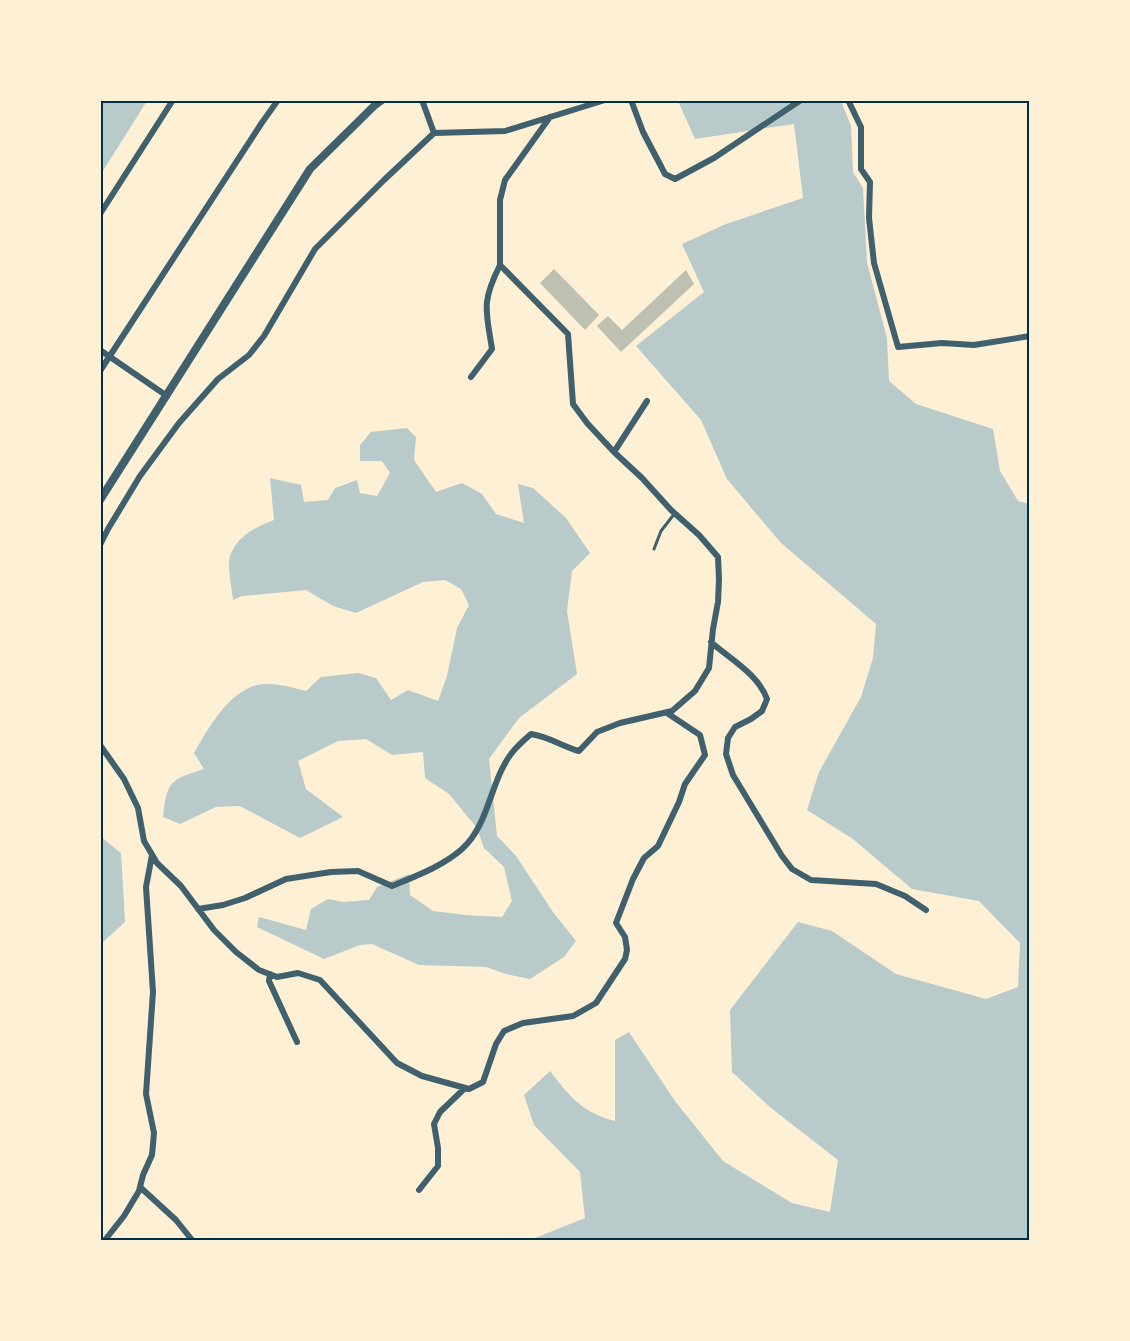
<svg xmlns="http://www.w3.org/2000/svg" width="1130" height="1341" viewBox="0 0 1130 1341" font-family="Commissioner,sans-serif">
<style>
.green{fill:#b9caca}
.building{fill:#bec0b2}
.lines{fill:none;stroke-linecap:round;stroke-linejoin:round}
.service{stroke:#3f606c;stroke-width:3}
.minor{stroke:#3f606c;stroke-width:6}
.tertiary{stroke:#3f606c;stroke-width:8}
.neatline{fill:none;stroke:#003049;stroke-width:2}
</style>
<rect width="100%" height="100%" fill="#fdf0d5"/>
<path class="green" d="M101,100L147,101L101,174L100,101Z
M678,101H841L851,126L853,172L863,188L867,263L887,338L889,381L916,404L993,429L1000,471L1018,501L1029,504V1240H530L585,1218L580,1172L534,1125L524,1095L550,1071C569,1096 583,1113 615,1121V1040L629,1032L675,1101L723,1161L792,1203L830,1212L838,1160L771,1108L732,1072L730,1010L798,922L832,931L896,974L986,999L1018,987L1020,943L979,901L912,889L853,839L807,810L819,772L861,697L873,658L876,624L780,542L727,479L701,420L636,346L704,292L682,244L726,224L803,198L794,124L695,139Z
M407,428L416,437L414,460L436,492L462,483L482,494L496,514L524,523L518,484L533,488L566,518L590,553L572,571L567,611L577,674L519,718L489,759L497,836L516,856L553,912L576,941L564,957L530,979L506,974L486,967L419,965L372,944L360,945L324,959L257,927L259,917L306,930L311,909L328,899L344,902L369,900L377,887L409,874L410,895L433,911L466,915L502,917L512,901L504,867L484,848L477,828L449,794L425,778L423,752L392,755L366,739L338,741L298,761L306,789L343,817L300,838L240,806L216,807L180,824L163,817C167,781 170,780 204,769L194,753C208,729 225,698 251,687C267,680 291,687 306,691L321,677L358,673L376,678L391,700L408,690L438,701L447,676L457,628L469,605L461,589L445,580L423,582L356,613L333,606L306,590L242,596L233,600C232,589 227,565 230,556C237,536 256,527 274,520L270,478L301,485L304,502L328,500L335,488L357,480L360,493L377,496L390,473L382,461H360V445L371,432Z
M101,837L121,853L125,922L101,944Z"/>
<path class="building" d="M554,269L599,315L585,330L540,283Z
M686,270L694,284L621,352L597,326L608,316L622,330Z"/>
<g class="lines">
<path class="service" d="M654,549L661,531L675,513"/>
<path class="minor" d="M422,100L434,133
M631,100L643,132L665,174L675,179L714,158L801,100
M848,100L861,127V169L870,182L869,218L874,263L898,347L942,343L974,345L1030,336
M100,214L173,100
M100,350L167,396
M100,371L261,124L278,100
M471,377L492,349C486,310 481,303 500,265
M614,452L647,401
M100,545L108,529L140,476L179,423L218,379L249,355L264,336L315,249L384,180L434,133L505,131L605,100
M100,600V601
M711,642C731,660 758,674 767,699L762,711L751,719L735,727L728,738L726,754L733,775L782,856L792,869L811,880L876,884L905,896L926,910
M100,745L124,779L138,808L144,841L157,863L181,886L214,930L236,952L259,970L277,977L298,973L320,980L397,1063L422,1076L469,1089L483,1082L496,1044L504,1031L523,1023L573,1016L596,1003L625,959L627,950L625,937L616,923L633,879L644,858L658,846L679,802L685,784L705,755L700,735L667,713
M198,909L223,905L245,898L286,879L331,872L358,871L392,886C416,876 443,866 462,849C489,825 490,782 511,754C516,747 524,740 531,734C550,737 561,746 579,751L597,732L620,723L672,711L695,691L709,668L713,629L718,602L719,579L718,557L699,535L671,510L642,478L614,452L587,423L573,404L568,334L500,265V200L505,180L550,117
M270,974L269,981L297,1042
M140,1187L176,1220L192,1240
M419,1190L438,1166V1148L434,1124L440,1112L465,1088
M105,1240L124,1216L139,1191L143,1175L152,1155L154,1133L146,1094L153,992L146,887L152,855"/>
<path class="tertiary" d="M100,500L310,169L375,105L382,100"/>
</g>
<rect width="1130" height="1341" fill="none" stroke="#fdf0d5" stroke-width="204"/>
<rect x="102" y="102" width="926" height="1137" class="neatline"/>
</svg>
